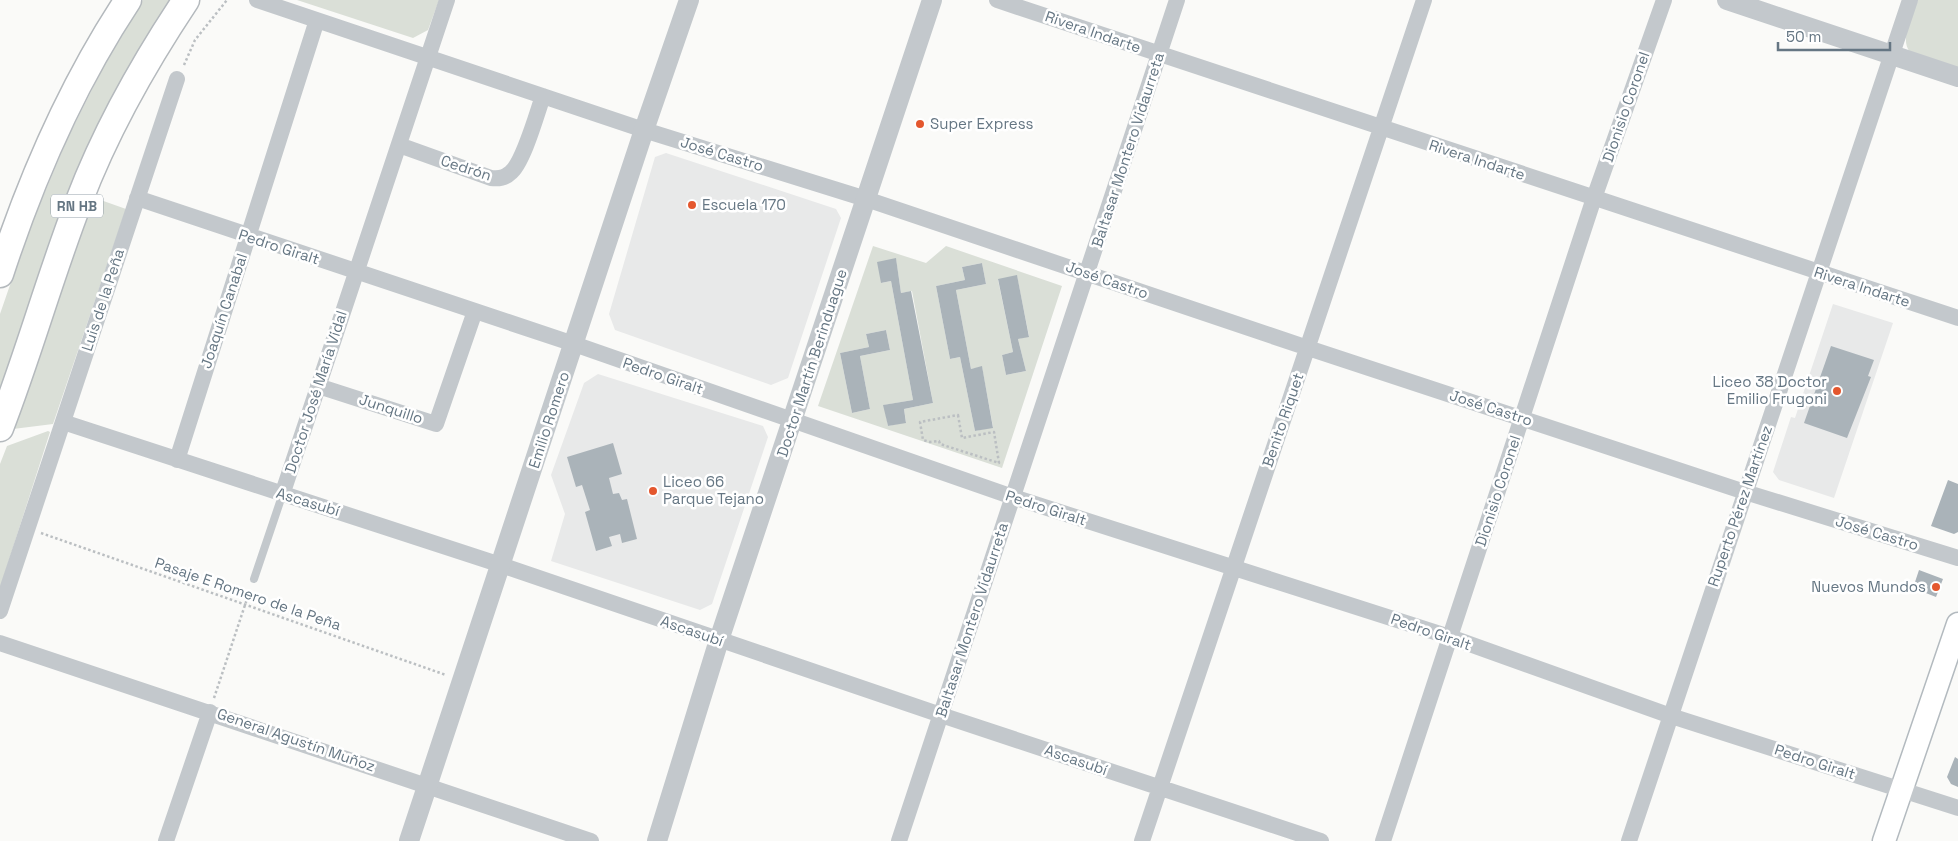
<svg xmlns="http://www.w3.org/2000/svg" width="1958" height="841" viewBox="0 0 1958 841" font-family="'Space Grotesk',sans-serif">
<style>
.built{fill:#e8e9e9}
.green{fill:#dadfd7;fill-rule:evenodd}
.building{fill:#aab3b9}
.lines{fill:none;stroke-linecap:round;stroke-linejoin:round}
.secondary-casing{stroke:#b3babf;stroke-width:25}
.trunk-casing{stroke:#b4b9bd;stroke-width:29}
.path{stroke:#bbbfc2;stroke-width:2.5;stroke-dasharray:2.5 2.5;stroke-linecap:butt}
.service{stroke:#c3c8cc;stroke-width:8}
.minor{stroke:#c3c8cc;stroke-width:16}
.tertiary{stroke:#c3c8cc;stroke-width:20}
.secondary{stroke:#fff;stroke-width:22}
.trunk{stroke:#fff;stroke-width:26}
.poi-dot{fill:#e4572e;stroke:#fff;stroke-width:2}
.labels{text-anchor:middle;stroke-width:5;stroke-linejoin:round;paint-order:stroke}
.shield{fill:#fff;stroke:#939fa8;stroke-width:1}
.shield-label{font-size:14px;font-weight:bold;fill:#657683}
.street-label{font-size:15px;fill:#657683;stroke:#fff}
.poi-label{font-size:15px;fill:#657683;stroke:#fff;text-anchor:start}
</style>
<rect width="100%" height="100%" fill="#fafaf8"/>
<path class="built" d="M666,153L836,209L841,218L788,378L771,385L615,330L609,314L655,157Z
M1833,304L1893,323L1834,498L1779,480L1773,472L1791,417L1795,418Z
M598,374L763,426L768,437L712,604L700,610L551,561L565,514L551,475L584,383Z"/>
<path class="green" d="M143,0H173L0,392V314L29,230L68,137L104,66Z
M297,0H439L428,30L413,38Z
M1918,0H1958V69L1910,52C1899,39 1913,15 1918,0Z
M95,198L126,209L53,424L13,429L83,228Z
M873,246L926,263L946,246L1062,286L1002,468L818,406ZM896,259L901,293L912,291L933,403L904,409L906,422L888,426L884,405L913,400L891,281L881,283ZM982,263L986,284L956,290L971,369L982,367L993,427L975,431L960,357L950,359L936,286L965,280L962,267ZM1017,276L1029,336L1018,339L1026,371L1006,375L1002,355L1013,352L998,280ZM886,330L890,350L860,356L870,409L852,413L840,353L869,347L866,334Z
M48,431L50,432L0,588V464L7,446Z"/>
<path class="building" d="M896,258L901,293L911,291L933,403L904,409L906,423L888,426L883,405L913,400L891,281L881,283L877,262Z
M982,263L986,284L956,290L971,369L982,366L993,428L975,431L960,357L950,359L936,286L965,280L962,267Z
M1017,275L1029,337L1018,339L1026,371L1006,375L1002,355L1013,352L998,279Z
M886,330L890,350L860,356L870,409L852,413L840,353L869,347L866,334Z
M1831,346L1874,360L1868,376L1871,377L1847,438L1804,423Z
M613,443L622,474L609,478L613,494L619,493L622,500L627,499L637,539L622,543L620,534L609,537L612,546L596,551L585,512L590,510L582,485L576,487L567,457Z
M1948,480L1958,484V532L1954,534L1931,526Z
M1919,570L1943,579L1936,597L1913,588Z
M1955,757L1958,759V787L1951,784L1947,777Z"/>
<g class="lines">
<g class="secondary-casing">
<path id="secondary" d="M1884,841L1958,624"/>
</g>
<g class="trunk-casing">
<path id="trunk" d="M0,274C31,179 73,83 128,0
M0,428C29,353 50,276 79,201C106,130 144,63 186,0"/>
</g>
<path class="path" d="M184,65L195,40L227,0
M958,415L962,438L994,432L999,463L940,444L939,441L930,442L923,440L920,422Z
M41,533L446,675
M214,698L250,590"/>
<path class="service" d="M254,579L283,493"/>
<path class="minor" d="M257,0L644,130L866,199L1308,348L1745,492L1958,558
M997,0L1958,318
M399,145L491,178C498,179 505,178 510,173C523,164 537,113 543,96
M137,198L574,344L1013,497L1450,637L1671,716L1958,808
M318,386L436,424L475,311
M63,422L501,565L941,715L1321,841
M177,460L317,20
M283,492L447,0
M0,611L177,79
M0,643L591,841
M166,841L210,712
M899,841L1177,0
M1142,841L1424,0
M1383,841L1594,198L1664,0
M1629,841L1910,0"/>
<path class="tertiary" d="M1727,0L1958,77
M409,841L644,130L689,0
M657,841L719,640L932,0"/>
<use href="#secondary" class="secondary"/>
<use href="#trunk" class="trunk"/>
</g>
<g class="poi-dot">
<circle cx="920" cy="124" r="5"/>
<circle cx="692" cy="205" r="5"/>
<circle cx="1837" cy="391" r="5"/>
<circle cx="653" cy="491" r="5"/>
<circle cx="1936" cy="587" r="5"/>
</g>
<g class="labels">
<rect class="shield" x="51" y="194.5" width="52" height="23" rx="4"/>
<g class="shield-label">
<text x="77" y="211">RN HB</text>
</g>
<g class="street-label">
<text transform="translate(1093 32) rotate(19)" y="5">Rivera Indarte</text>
<text transform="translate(1626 107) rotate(-71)" y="5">Dionisio Coronel</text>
<text transform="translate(1128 150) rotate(-72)" y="5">Baltasar Montero Vidaurreta</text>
<text transform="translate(722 154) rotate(17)" y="5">José Castro</text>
<text transform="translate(1477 160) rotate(18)" y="5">Rivera Indarte</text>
<text transform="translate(466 168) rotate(18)" y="5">Cedrón</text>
<text transform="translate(279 247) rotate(18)" y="5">Pedro Giralt</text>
<text transform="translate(1107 280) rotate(19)" y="5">José Castro</text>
<text transform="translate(1862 287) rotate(18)" y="5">Rivera Indarte</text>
<text transform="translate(103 300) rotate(-72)" y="5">Luis de la Peña</text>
<text transform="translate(224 311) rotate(-72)" y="5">Joaquín Canabal</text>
<text transform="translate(812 363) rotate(-72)" y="5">Doctor Martín Berinduague</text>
<text transform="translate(663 376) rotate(19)" y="5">Pedro Giralt</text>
<text transform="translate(316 392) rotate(-72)" y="5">Doctor José María Vidal</text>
<text transform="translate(1491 408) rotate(18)" y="5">José Castro</text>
<text transform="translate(391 409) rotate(18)" y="5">Junquillo</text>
<text transform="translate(549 420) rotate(-72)" y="5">Emilio Romero</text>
<text transform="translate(1283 420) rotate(-71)" y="5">Benito Riquet</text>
<text transform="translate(1498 491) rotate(-72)" y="5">Dionisio Coronel</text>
<text transform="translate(308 502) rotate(17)" y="5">Ascasubí</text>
<text transform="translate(1740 506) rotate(-71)" y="5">Ruperto Pérez Martínez</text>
<text transform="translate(1046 508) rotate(18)" y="5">Pedro Giralt</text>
<text transform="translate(1877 533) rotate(17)" y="5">José Castro</text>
<text transform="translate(248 594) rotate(19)" y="5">Pasaje E Romero de la Peña</text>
<text transform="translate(972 620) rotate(-72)" y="5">Baltasar Montero Vidaurreta</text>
<text transform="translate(692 631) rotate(19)" y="5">Ascasubí</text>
<text transform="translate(1431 632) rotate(19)" y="5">Pedro Giralt</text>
<text transform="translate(296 740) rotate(19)" y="5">General Agustín Muñoz</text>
<text transform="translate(1076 760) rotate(19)" y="5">Ascasubí</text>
<text transform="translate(1815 762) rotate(18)" y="5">Pedro Giralt</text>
</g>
<g class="poi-label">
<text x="930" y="129">Super Express</text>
<text x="702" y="210">Escuela 170</text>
<text x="1827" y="387" text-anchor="end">Liceo 38 Doctor<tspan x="1827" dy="17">Emilio Frugoni</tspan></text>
<text x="663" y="487">Liceo 66<tspan x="663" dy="17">Parque Tejano</tspan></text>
<text x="1926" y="592" text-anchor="end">Nuevos Mundos</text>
</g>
</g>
<path d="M1778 42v8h112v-8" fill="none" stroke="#657683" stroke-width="2.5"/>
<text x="1786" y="42" font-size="15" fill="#657683" stroke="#ffffff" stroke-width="4" paint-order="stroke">50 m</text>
</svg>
